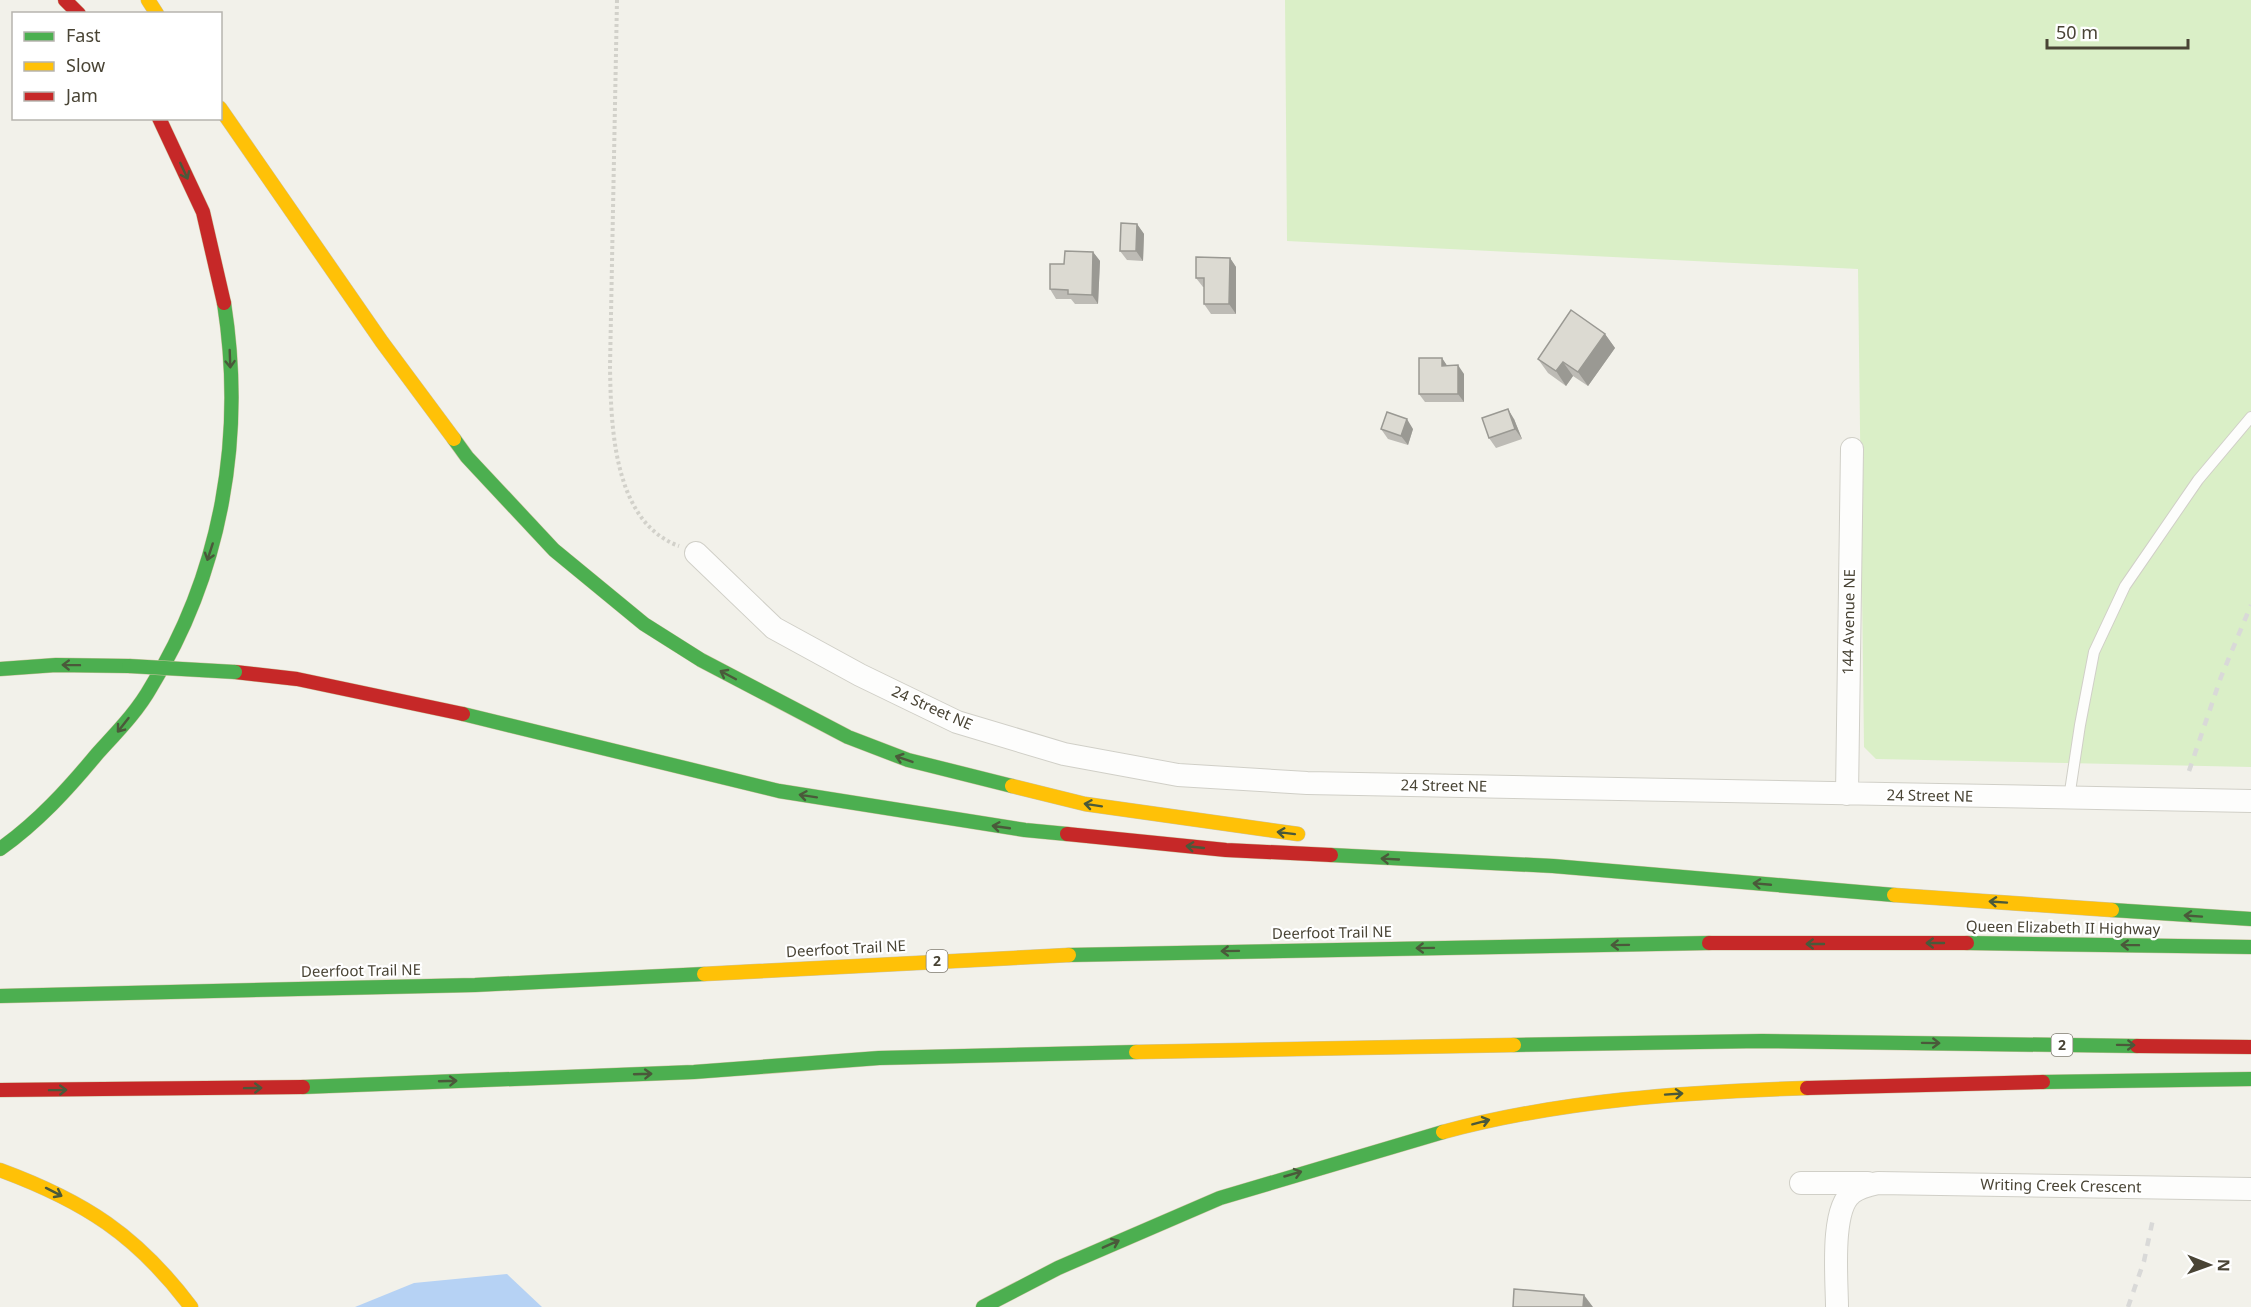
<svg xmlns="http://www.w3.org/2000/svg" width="2251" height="1307" viewBox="0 0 2251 1307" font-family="'Noto Sans',sans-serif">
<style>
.green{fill:#daefc7}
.water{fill:#b6d2f4}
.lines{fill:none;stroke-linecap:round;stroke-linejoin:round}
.lane-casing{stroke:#d0cfc7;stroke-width:12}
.street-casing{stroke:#d0cfc7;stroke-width:24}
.fast-casing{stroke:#cdc4a2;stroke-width:15}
.slow-casing{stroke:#cdc4a2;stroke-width:15}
.jam-casing{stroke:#cdc4a2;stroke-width:15}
.path{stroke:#d2d1ca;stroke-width:4;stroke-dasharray:3 3;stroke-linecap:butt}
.lane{stroke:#fdfdfc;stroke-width:10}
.street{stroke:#fdfdfc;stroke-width:22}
.fast{stroke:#4caf50;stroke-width:14}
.slow{stroke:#ffc107;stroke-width:14}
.jam{stroke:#c62828;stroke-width:14}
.rail{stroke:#d9d9d8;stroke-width:4.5;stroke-dasharray:8 8;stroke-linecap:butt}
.fast-bridge-casing{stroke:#cdc4a2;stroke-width:15;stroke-linecap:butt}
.fast-bridge{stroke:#4caf50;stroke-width:14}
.wall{fill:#bdbbb5}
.shaded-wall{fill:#9a9993}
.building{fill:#dcdad2;stroke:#9a9993;stroke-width:1.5}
.oneway{stroke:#4a593a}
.labels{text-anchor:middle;stroke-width:4.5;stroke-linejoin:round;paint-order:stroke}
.shield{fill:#fff;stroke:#807c72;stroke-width:1.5}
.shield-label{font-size:14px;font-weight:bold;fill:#494435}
.street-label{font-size:15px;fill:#494435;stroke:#fff}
</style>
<rect width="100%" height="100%" fill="#f2f1ea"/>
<path class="green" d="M1285,0H2251V767L1876,759L1864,747L1858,269L1287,241Z"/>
<path class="water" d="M507,1274L542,1307H355L414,1283Z"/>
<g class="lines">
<g class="lane-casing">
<path id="lane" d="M2069,798L2080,725L2094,652L2125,586L2198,480L2251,417"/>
</g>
<g class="street-casing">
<path id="street" d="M696,553L774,628L860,675L957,722L1064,754L1178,775L1307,783L2251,801
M1847,794L1852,449
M1801,1183H1868
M1837,1307C1837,1281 1830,1209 1852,1193C1859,1187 1869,1185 1878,1183L2251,1189"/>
</g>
<g class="fast-casing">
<path id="fast" d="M454,439L467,457L554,550L644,624L701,660L848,737L908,760L1012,786
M0,669L56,665L129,666
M463,714L779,791L1025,830L1067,834
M0,849C38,822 68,789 97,754C116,733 137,712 151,687C222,572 245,436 224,303
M1331,855L1553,866L1894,895
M2112,910L2251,919
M1967,943L2251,947
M1069,955L1709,943
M0,996L475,985L704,974
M1514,1045L1762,1041L2137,1046
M2043,1082L2251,1079
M303,1087L694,1072L879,1058L1136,1052
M983,1307L1058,1268L1220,1198L1443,1132"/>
</g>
<g class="slow-casing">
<path id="slow" d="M148,0L157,14
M220,108L382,342L454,439
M1012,786L1085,804L1298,834
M1894,895L2112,910
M704,974L1069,955
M1136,1052L1514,1045
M1443,1132C1562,1100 1685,1092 1807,1088
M0,1170C84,1201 137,1235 191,1307"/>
</g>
<g class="jam-casing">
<path id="jam" d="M65,0L79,14
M159,118L203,212L224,303
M235,672L297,679L463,714
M1067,834L1226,850L1331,855
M1709,943H1967
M2137,1046L2251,1047
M1807,1088L2043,1082
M0,1090L303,1087"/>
</g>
<path class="path" d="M617,0L610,367C611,426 613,522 679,546"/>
<use href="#lane" class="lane"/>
<use href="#street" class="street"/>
<use href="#fast" class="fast"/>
<use href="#slow" class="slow"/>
<use href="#jam" class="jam"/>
<path class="rail" d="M2189,771L2221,677L2251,605
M2128,1307L2144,1261L2153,1219"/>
<g class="fast-bridge-casing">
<path id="fast-bridge" d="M129,666L235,672"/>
</g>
<use href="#fast-bridge" class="fast-bridge"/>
</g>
<path class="wall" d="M1137,224L1144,234L1143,261L1127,260L1120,251Z
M1093,252L1100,261L1098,304H1075L1071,299H1056L1050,289Z
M1230,258L1236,267V314H1211L1204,304V287H1203L1196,278Z
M1605,334L1615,348L1588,386L1573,376L1566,386L1548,373L1538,359Z
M1442,358L1447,366L1464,374V402H1425L1419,394Z
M1514,419L1522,439L1496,448L1489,438Z
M1381,429H1413L1408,445L1388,439Z"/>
<path class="shaded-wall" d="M1137,224L1144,234L1143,261L1136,251Z
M1093,252L1100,261L1098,304L1092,295Z
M1230,258L1236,267V314L1229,304Z
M1605,334L1615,348L1588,386L1578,372Z
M1442,358L1448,367L1442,366Z
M1563,362L1573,376L1566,386L1556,371Z
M1458,365L1464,374V402L1458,394Z
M1508,409L1514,419L1522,439L1515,429Z
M1407,419L1413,429L1408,445L1401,436Z
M1584,1295L1593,1307H1583Z"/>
<path class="building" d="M1121,223L1137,224L1136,251H1120Z
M1065,251L1093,252L1092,295L1068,294V290L1050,289V264H1064Z
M1196,257L1230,258L1229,304H1204V278H1196Z
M1571,310L1605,334L1578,372L1563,362L1556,371L1538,359Z
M1419,358H1442V366L1458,365V394H1419Z
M1508,409L1515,429L1489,438L1482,418Z
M1387,412L1407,419L1401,436L1381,429Z
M1514,1289L1584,1295L1583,1307H1513Z"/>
<defs><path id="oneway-shaft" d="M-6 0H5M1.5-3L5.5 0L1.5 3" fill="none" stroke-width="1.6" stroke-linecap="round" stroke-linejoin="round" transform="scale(1.5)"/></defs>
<g class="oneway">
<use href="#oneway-shaft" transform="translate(184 171) rotate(65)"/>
<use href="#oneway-shaft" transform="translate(230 359) rotate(88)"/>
<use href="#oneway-shaft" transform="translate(210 552) rotate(108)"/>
<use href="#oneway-shaft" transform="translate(71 665) rotate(-179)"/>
<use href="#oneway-shaft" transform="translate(728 675) rotate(-152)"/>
<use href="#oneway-shaft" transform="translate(123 725) rotate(128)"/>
<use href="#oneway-shaft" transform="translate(904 759) rotate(-161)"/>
<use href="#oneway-shaft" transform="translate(808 796) rotate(-171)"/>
<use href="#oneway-shaft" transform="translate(1093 805) rotate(-171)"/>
<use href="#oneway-shaft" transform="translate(1001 827) rotate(-172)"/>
<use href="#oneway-shaft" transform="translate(1286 833) rotate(-173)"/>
<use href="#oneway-shaft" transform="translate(1195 847) rotate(-174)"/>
<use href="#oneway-shaft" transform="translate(1390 859) rotate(-177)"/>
<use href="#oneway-shaft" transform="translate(1762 884) rotate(-175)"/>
<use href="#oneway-shaft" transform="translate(1998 902) rotate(-176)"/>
<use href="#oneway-shaft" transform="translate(2193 916) rotate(-176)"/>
<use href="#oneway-shaft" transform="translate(1935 943) rotate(180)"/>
<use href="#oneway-shaft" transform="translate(1815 944) rotate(-180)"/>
<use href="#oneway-shaft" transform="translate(1620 945) rotate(179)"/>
<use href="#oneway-shaft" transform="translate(2130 945) rotate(-179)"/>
<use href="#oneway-shaft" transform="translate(1425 948) rotate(179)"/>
<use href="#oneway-shaft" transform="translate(1230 951) rotate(179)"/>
<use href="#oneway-shaft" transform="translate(1931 1043) rotate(1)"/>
<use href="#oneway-shaft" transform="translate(2126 1045) rotate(1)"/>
<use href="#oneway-shaft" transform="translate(643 1074) rotate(-2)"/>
<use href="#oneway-shaft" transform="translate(448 1081) rotate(-2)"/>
<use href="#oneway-shaft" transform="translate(253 1088) rotate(-1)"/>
<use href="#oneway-shaft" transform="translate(58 1090) rotate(-1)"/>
<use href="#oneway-shaft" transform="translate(1674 1094) rotate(-4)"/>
<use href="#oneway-shaft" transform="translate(1481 1122) rotate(-15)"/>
<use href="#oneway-shaft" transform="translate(1293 1174) rotate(-16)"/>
<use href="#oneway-shaft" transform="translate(54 1192) rotate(27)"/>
<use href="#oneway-shaft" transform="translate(1111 1244) rotate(-24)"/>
</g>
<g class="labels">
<g class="shield">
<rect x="926.5" y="950" width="21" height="22" rx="4.5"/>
<rect x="2051.5" y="1034" width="21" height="22" rx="4.5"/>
</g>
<g class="shield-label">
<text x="937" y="966">2</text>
<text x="2062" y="1050">2</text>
</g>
<g class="street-label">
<text transform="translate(1849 622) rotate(-89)" y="5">144 Avenue NE</text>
<text transform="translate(932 708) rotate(24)" y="5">24 Street NE</text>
<text transform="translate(1444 786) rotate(1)" y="5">24 Street NE</text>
<text transform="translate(1930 796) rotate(1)" y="5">24 Street NE</text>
<text transform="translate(2063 928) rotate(1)" y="5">Queen Elizabeth II Highway</text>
<text transform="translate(1332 933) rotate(-1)" y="5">Deerfoot Trail NE</text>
<text transform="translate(846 949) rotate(-3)" y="5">Deerfoot Trail NE</text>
<text transform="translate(361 971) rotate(-1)" y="5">Deerfoot Trail NE</text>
<text transform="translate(2061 1186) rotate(1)" y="5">Writing Creek Crescent</text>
</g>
</g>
<rect x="12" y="12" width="210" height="108" fill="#ffffff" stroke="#b6b4ae" stroke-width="1.5"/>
<rect x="24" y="32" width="30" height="9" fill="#4caf50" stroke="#b6b4ae" stroke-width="1.5"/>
<text x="66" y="42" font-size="18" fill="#494435">Fast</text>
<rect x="24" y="62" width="30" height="9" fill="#ffc107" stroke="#b6b4ae" stroke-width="1.5"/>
<text x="66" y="72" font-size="18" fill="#494435">Slow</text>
<rect x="24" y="92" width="30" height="9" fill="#c62828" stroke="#b6b4ae" stroke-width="1.5"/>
<text x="66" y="102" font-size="18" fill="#494435">Jam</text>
<g transform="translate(2209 1265) rotate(91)" stroke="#ffffff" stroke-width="4.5" paint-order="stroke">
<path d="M0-4.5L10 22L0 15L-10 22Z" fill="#494435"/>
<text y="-9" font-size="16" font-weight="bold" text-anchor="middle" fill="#494435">N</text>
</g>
<path d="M2047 39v9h141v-9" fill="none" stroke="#494435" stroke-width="3"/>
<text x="2056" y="39" font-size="18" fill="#494435" stroke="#ffffff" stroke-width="4.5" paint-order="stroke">50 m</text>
</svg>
